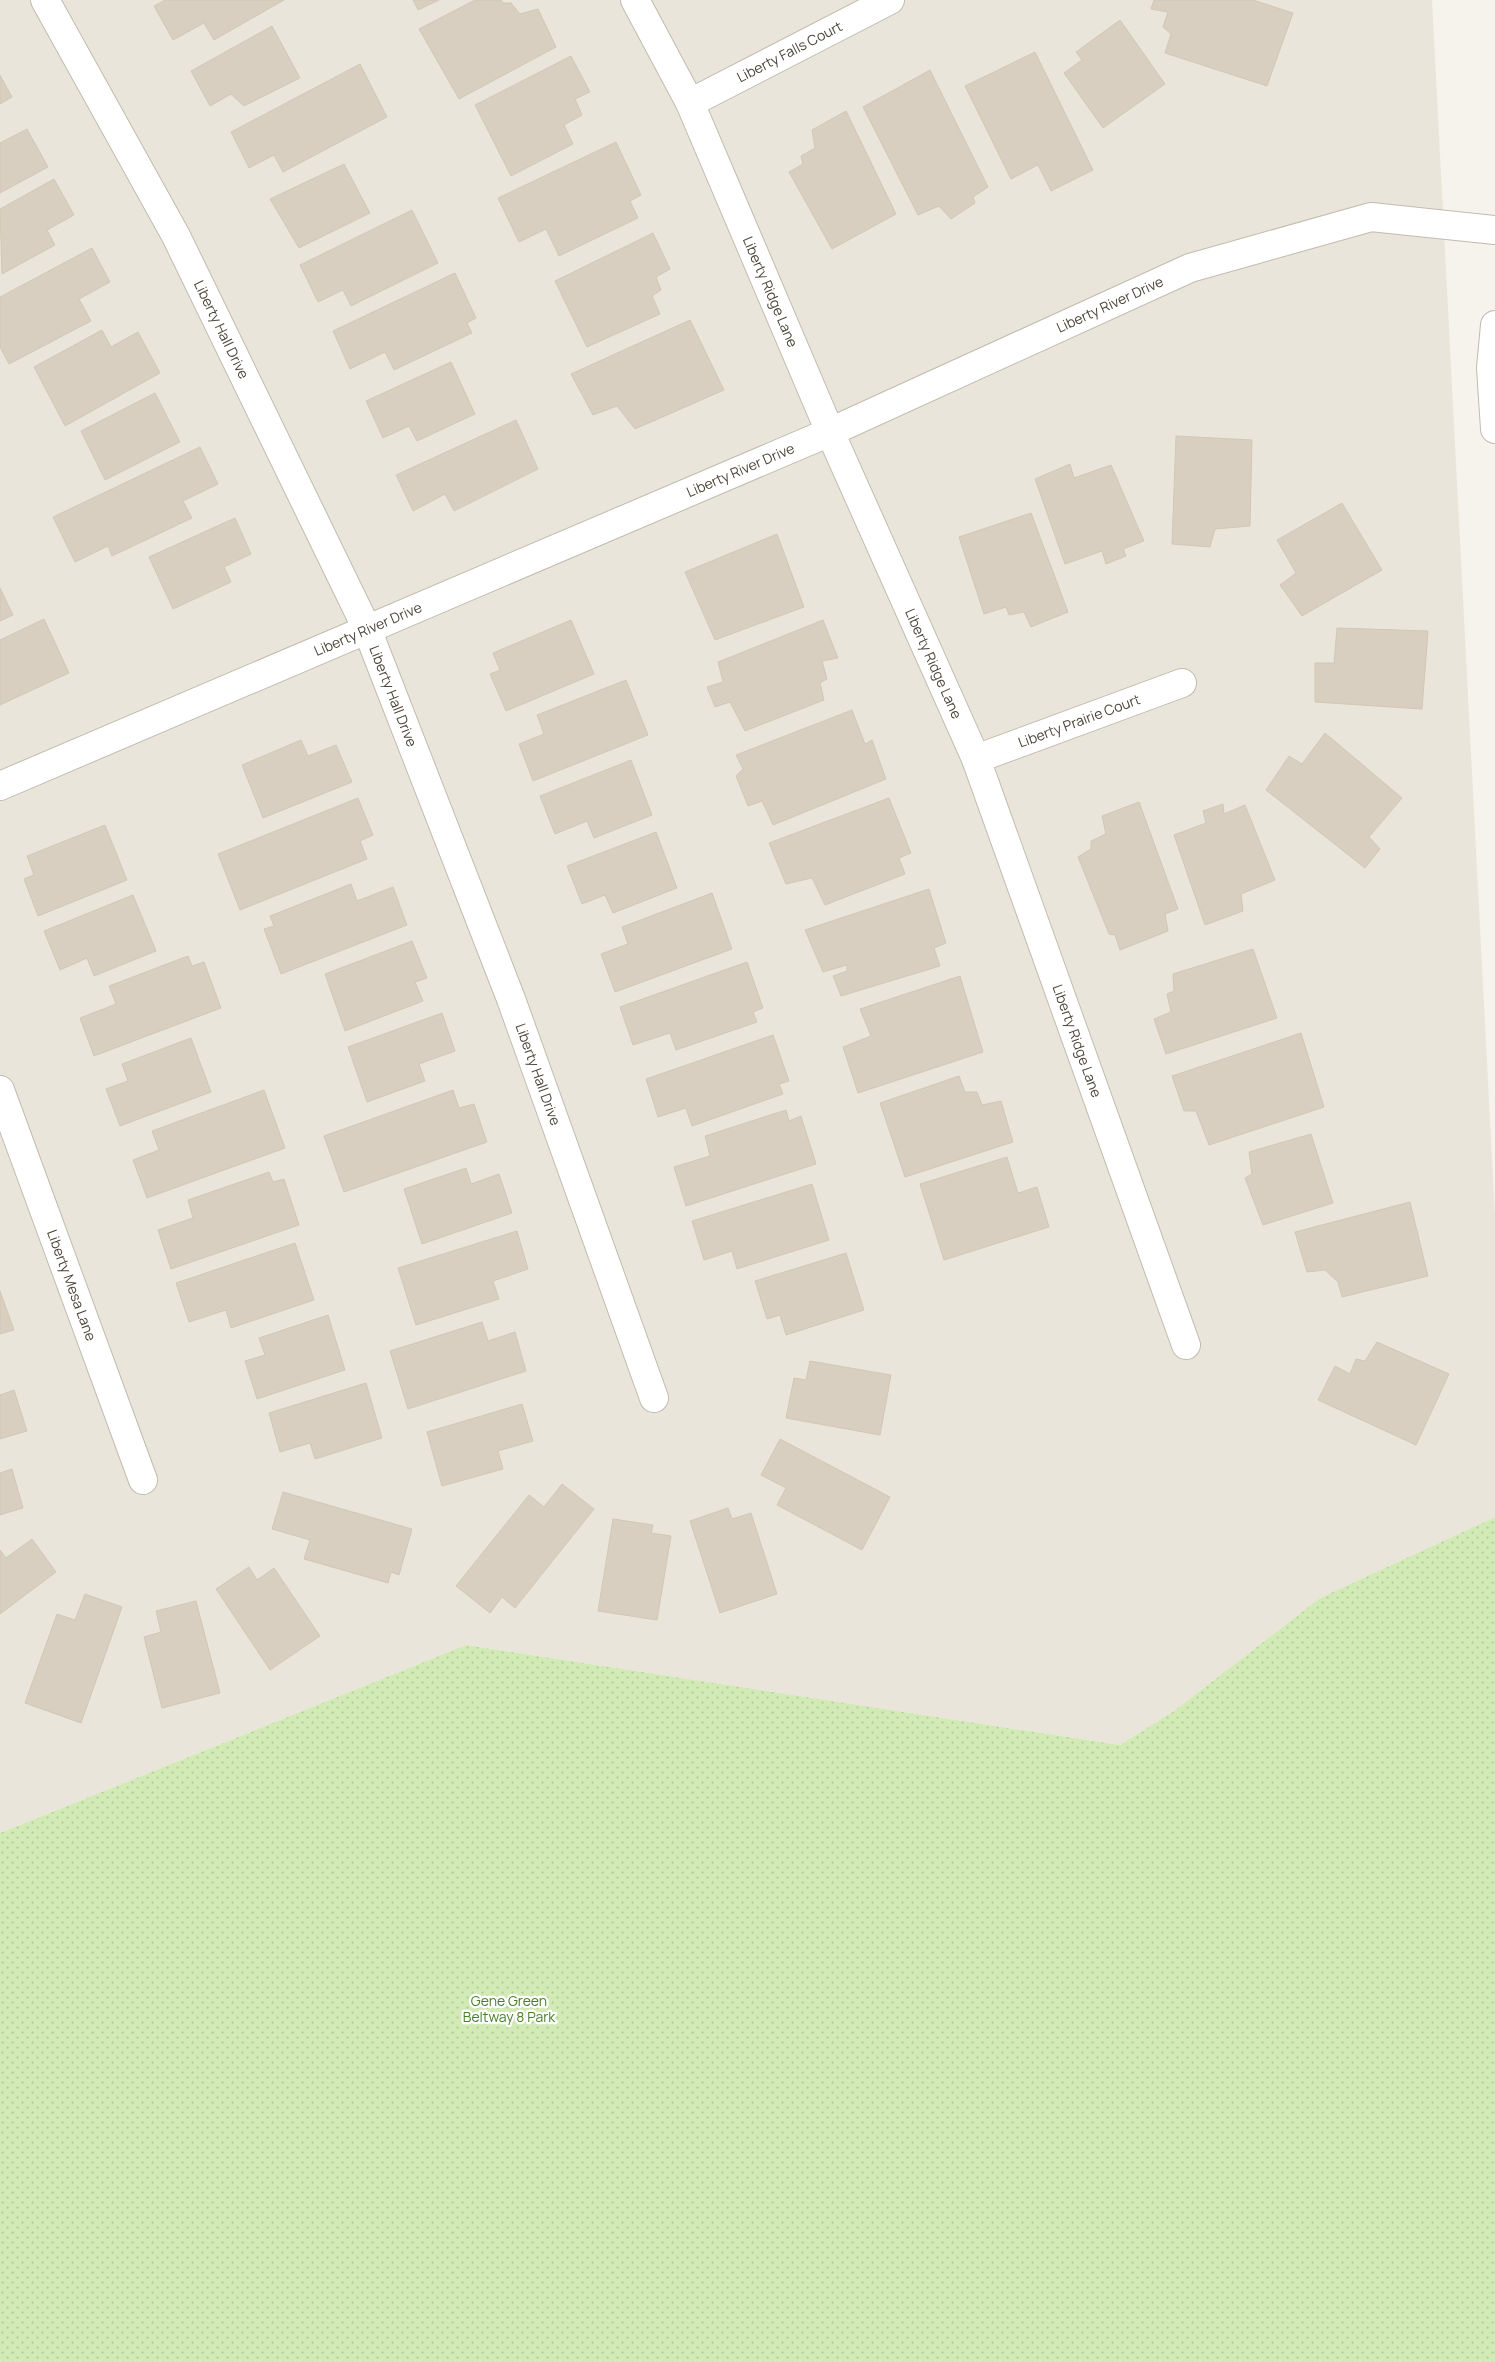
<svg xmlns="http://www.w3.org/2000/svg" width="1495" height="2362" viewBox="0 0 1495 2362" font-family="Manrope,sans-serif">
<style>
.residential{fill:#eae5da}
.park{fill:url(#park-dots)}
.building{fill:#d8cfc1;stroke:#d3c7b4}
.lines{fill:none;stroke-linecap:round;stroke-linejoin:round}
.minor-casing{stroke:#c2bbae;stroke-width:30}
.minor{stroke:#fff;stroke-width:28}
.labels{text-anchor:middle;stroke-width:4.5;stroke-linejoin:round;paint-order:stroke}
.street-label{font-size:14px;fill:#4b4439;stroke:#fff}
.park-label{font-size:14px;fill:#4a7f2a;stroke:#fff}
</style>
<defs>
<pattern id="park-dots" width="8" height="8" patternUnits="userSpaceOnUse" patternTransform="scale(1.25)"><rect width="8" height="8" fill="#d2eab5"/><path d="M2 2h.1M6 6h.1" fill="none" stroke="#b6ca9c" stroke-width="1.8" stroke-linecap="round"/></pattern>
</defs>
<rect width="100%" height="100%" fill="#f6f3ec"/>
<path class="residential" d="M0,0H1432L1495,1217V1517L1320,1598L1174,1711L1120,1745L466,1645L0,1833Z"/>
<path class="park" d="M1495,1517V2362H0V1833L466,1645L1120,1745L1174,1711L1320,1598Z"/>
<path class="building" d="M165,0H284L214,40L204,23L173,40L154,6Z
M413,0H439L418,10Z
M475,0H501L503,3H511L520,14L538,9L556,47L459,99L419,29Z
M1154,0H1253L1293,13L1267,86L1165,53L1171,34L1163,27L1168,12L1151,9Z
M1120,20L1165,84L1103,128L1064,73L1082,60L1076,52Z
M272,26L300,78L244,106L231,94L210,106L191,71Z
M1035,52L1093,170L1051,191L1038,165L1011,179L965,86Z
M571,56L590,92L575,99L582,115L564,125L573,144L511,176L475,105Z
M360,64L387,117L283,172L274,155L249,168L231,132Z
M930,70L988,187L973,197L975,203L951,219L939,206L918,215L863,107Z
M0,75L12,97L0,104Z
M846,111L896,214L832,249L789,172L803,164L801,156L815,148L812,130Z
M27,129L48,167L0,193V143Z
M616,142L641,195L630,201L638,218L559,256L546,229L519,242L498,198Z
M344,164L370,213L299,248L270,199Z
M54,179L74,215L47,230L55,245L2,274L0,209Z
M412,210L438,263L351,306L343,290L318,302L300,265Z
M653,233L670,269L656,277L661,290L652,296L660,314L587,347L555,281Z
M92,248L110,282L79,299L91,321L9,364L0,347V297Z
M455,273L476,318L467,323L472,333L394,370L385,352L350,369L333,331Z
M690,320L724,390L635,429L617,406L593,415L571,374Z
M102,330L111,347L138,332L160,373L65,426L34,367Z
M451,362L475,414L417,441L409,426L383,438L366,401Z
M155,393L180,442L105,480L81,431Z
M516,420L538,469L454,511L445,494L413,511L396,475Z
M1176,436L1252,440L1250,526L1215,529L1210,547L1172,544Z
M200,447L218,484L183,501L192,518L112,556L108,546L75,562L53,517Z
M1070,464L1074,478L1111,465L1144,541L1123,549L1126,556L1106,564L1102,551L1065,564L1035,479Z
M1342,503L1382,570L1302,616L1280,585L1296,573L1277,540Z
M1031,513L1068,612L1031,627L1024,612L1009,615L1006,607L984,614L959,537Z
M235,518L251,554L224,567L231,582L173,609L149,557Z
M777,534L804,607L715,640L685,572Z
M0,588L13,615L0,621Z
M44,619L69,673L0,705V640Z
M571,620L594,674L506,711L490,674L500,670L493,653Z
M823,620L838,658L822,661L827,679L820,683L824,700L745,731L730,702L715,707L707,687L723,682L718,662Z
M1337,628L1428,631L1422,709L1315,702V663H1334Z
M626,680L648,735L533,781L519,744L544,734L537,715Z
M852,710L865,744L872,740L886,779L773,825L762,801L748,806L736,776L743,769L736,755Z
M1325,733L1402,798L1369,837L1380,849L1365,868L1266,790L1289,756L1302,764Z
M301,740L308,756L336,745L352,782L263,818L242,765Z
M631,760L652,815L594,838L587,821L555,834L540,796Z
M358,798L373,835L360,841L367,859L240,910L218,854Z
M889,798L911,853L899,858L905,874L825,905L812,878L786,884L769,843Z
M1139,802L1178,909L1165,914L1168,931L1120,950L1115,935L1109,934L1078,857L1091,849V841L1106,834L1102,816Z
M1223,804L1224,814L1245,805L1275,880L1241,894L1243,911L1205,925L1174,835L1206,823L1203,811Z
M105,825L127,880L38,916L24,879L34,875L27,856Z
M656,832L677,888L613,913L605,895L582,904L567,866Z
M351,884L357,901L393,887L407,925L281,974L264,929L274,926L270,916Z
M929,889L946,943L934,948L940,966L841,996L833,976L847,971V965L823,972L805,930Z
M712,893L732,949L615,992L601,954L628,944L622,927Z
M133,895L156,951L94,976L87,958L60,970L44,931Z
M412,941L427,978L415,982L423,1001L345,1031L325,974Z
M1253,949L1277,1018L1166,1054L1154,1019L1171,1012L1167,994L1174,991L1173,974Z
M188,956L192,966L204,962L221,1008L94,1056L80,1018L116,1004L109,986Z
M747,962L763,1008L753,1012L757,1022L676,1050L670,1033L633,1045L620,1007Z
M960,976L983,1052L858,1093L843,1047L871,1036L860,1009Z
M442,1013L455,1051L419,1064L425,1081L367,1102L348,1047Z
M1301,1033L1324,1107L1209,1145L1196,1111H1184L1172,1076Z
M773,1035L789,1081L779,1084L783,1094L692,1126L686,1108L658,1117L646,1079Z
M191,1038L211,1092L120,1126L106,1089L128,1081L122,1064Z
M959,1076L965,1092H977L982,1105L1001,1101L1013,1142L905,1177L880,1103Z
M264,1090L285,1148L147,1198L133,1160L159,1150L152,1131Z
M453,1090L459,1108L474,1104L487,1142L344,1192L324,1136Z
M786,1110L789,1121L801,1116L816,1164L686,1206L674,1167L710,1156L705,1136Z
M1311,1134L1333,1203L1263,1225L1245,1178L1252,1174L1249,1152Z
M1007,1157L1018,1193L1037,1187L1049,1227L944,1260L920,1184Z
M466,1168L471,1184L499,1174L512,1213L422,1244L404,1189Z
M269,1172L273,1182L284,1179L299,1225L171,1269L158,1230L193,1218L188,1200Z
M812,1184L829,1240L737,1269L732,1251L704,1260L692,1221Z
M1410,1202L1428,1276L1342,1297L1338,1282L1325,1270L1307,1272L1295,1232Z
M517,1231L528,1269L493,1281L499,1299L416,1325L398,1268Z
M295,1243L314,1300L231,1328L226,1310L189,1322L176,1283Z
M846,1253L864,1310L786,1335L780,1315L767,1319L755,1281Z
M0,1291L14,1330L0,1334Z
M328,1315L345,1370L257,1399L245,1361L265,1355L259,1338Z
M482,1322L488,1341L515,1332L526,1371L408,1409L390,1351Z
M1377,1342L1449,1374L1416,1445L1318,1400L1335,1366L1350,1374L1356,1359L1365,1361Z
M810,1361L891,1375L880,1435L786,1418L794,1378L806,1380Z
M366,1383L382,1438L315,1459L310,1443L280,1452L269,1413Z
M14,1390L27,1431L0,1439V1395Z
M522,1404L533,1441L498,1451L503,1469L442,1486L427,1432Z
M780,1439L890,1497L862,1550L777,1505L786,1488L761,1475Z
M12,1469L23,1508L0,1515V1473Z
M562,1484L594,1509L515,1608L502,1597L490,1613L456,1586L529,1495L544,1507Z
M283,1492L412,1529L399,1575L391,1572L388,1583L304,1559L310,1540L272,1529Z
M728,1508L732,1519L751,1513L777,1594L720,1613L690,1521Z
M613,1519L653,1525L651,1533L671,1536L657,1620L598,1611Z
M32,1539L56,1572L0,1614V1550L6,1558Z
M249,1567L257,1580L274,1568L320,1636L270,1670L216,1589Z
M85,1594L122,1607L81,1723L25,1703L57,1614L75,1620Z
M196,1601L220,1693L162,1708L144,1637L161,1632L156,1611Z"/>
<g class="lines">
<g class="minor-casing">
<g id="minor">
<path id="s1" d="M45,0L176,236L367,629L511,999L654,1398"/>
<path id="s2" d="M635,0L690,103L830,432L976,759L1186,1345"/>
<path id="s3" d="M690,103L890,0"/>
<path d="M1495,325L1491,368L1495,429"/>
<path id="s4" d="M976,759L1182,683"/>
<path id="s5" d="M0,786L830,432L1190,268L1371,217L1495,230"/>
<path id="s6" d="M0,1090L143,1480"/>
</g>
</g>
<use href="#minor" class="minor"/>
</g>
<g class="labels">
<g class="street-label">
<text dy="5" stroke="none"><textPath href="#s3" startOffset="112">Liberty Falls Court</textPath></text>
<text dy="5" stroke="none"><textPath href="#s2" startOffset="322">Liberty Ridge Lane</textPath></text>
<text dy="5" stroke="none"><textPath href="#s5" startOffset="1210">Liberty River Drive</textPath></text>
<text dy="5" stroke="none"><textPath href="#s1" startOffset="374">Liberty Hall Drive</textPath></text>
<text dy="5" stroke="none"><textPath href="#s5" startOffset="805">Liberty River Drive</textPath></text>
<text dy="5" stroke="none"><textPath href="#s5" startOffset="400">Liberty River Drive</textPath></text>
<text dy="5" stroke="none"><textPath href="#s2" startOffset="728">Liberty Ridge Lane</textPath></text>
<text dy="5" stroke="none"><textPath href="#s1" startOffset="779">Liberty Hall Drive</textPath></text>
<text dy="5" stroke="none"><textPath href="#s4" startOffset="110">Liberty Prairie Court</textPath></text>
<text dy="5" stroke="none"><textPath href="#s2" startOffset="1132">Liberty Ridge Lane</textPath></text>
<text dy="5" stroke="none"><textPath href="#s1" startOffset="1184">Liberty Hall Drive</textPath></text>
<text dy="5" stroke="none"><textPath href="#s6" startOffset="208">Liberty Mesa Lane</textPath></text>
</g>
<g class="park-label">
<text x="509" y="2006">Gene Green<tspan x="509" dy="16">Beltway 8 Park</tspan></text>
</g>
</g>
</svg>
